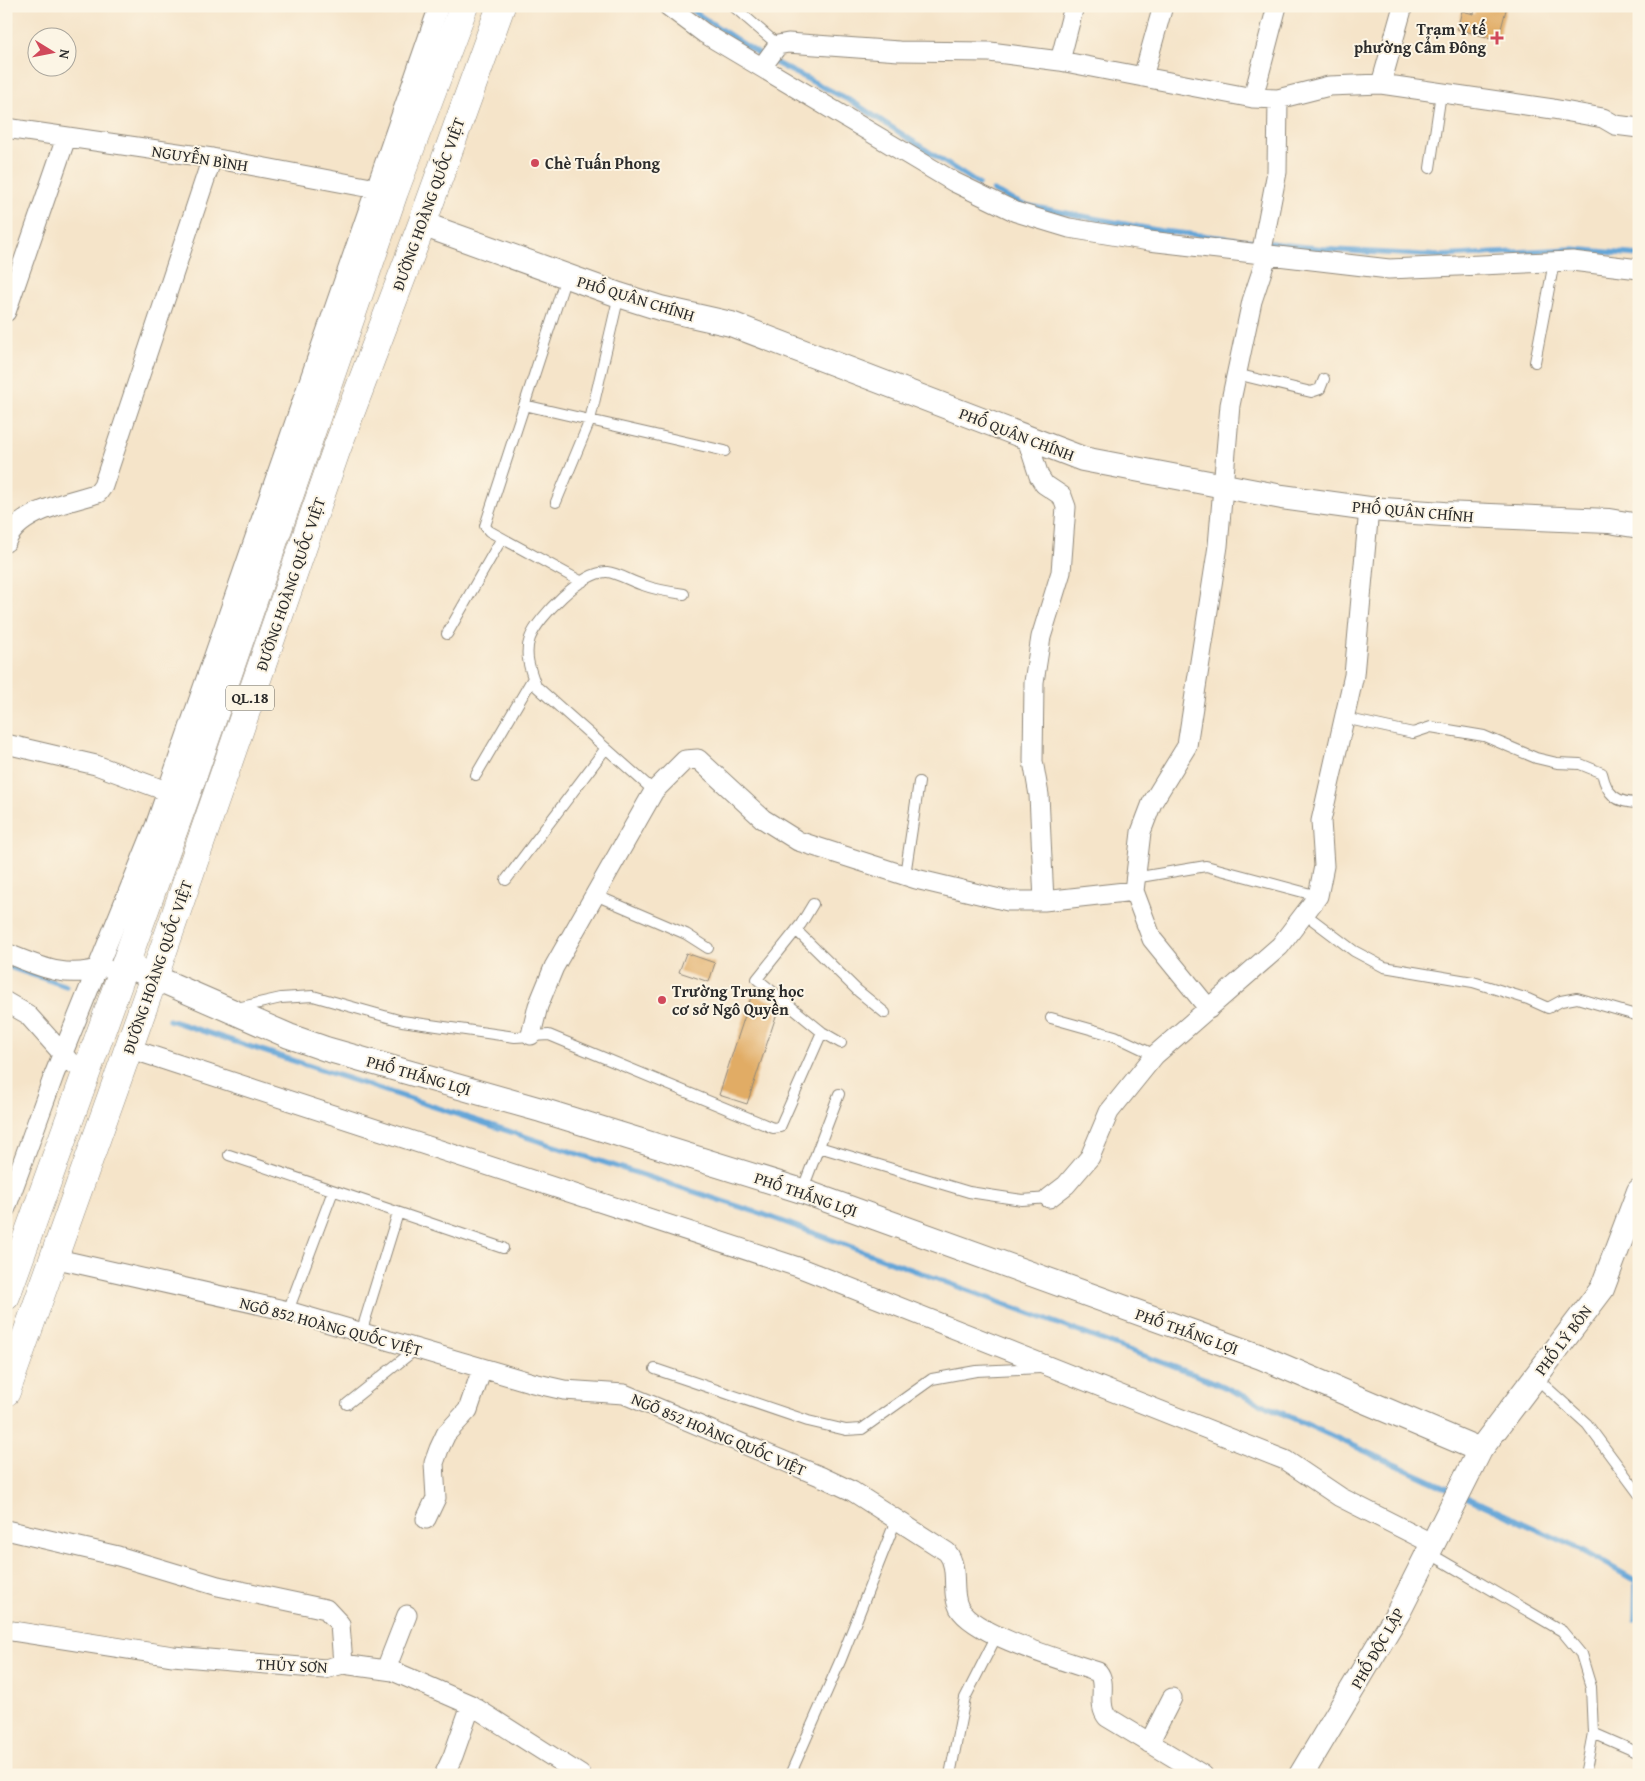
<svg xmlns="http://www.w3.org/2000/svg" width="1645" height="1781" viewBox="0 0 1645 1781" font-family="'Gentium Book Plus',serif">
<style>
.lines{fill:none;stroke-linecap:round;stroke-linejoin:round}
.stream{stroke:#65a6d8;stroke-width:5.5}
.building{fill:#e1ac65}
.service-casing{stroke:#90887a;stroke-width:12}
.minor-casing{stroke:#90887a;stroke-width:21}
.tertiary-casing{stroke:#90887a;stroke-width:26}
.trunk-casing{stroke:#90887a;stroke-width:29}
.service{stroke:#fff;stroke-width:10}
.minor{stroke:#fff;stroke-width:19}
.tertiary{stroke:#fff;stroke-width:24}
.trunk{stroke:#fff;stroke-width:28}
.poi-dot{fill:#d1495b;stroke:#fcf5e5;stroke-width:2}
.labels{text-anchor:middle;stroke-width:4;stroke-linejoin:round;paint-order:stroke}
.shield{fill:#fcf5e5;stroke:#6a6863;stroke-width:1}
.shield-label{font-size:15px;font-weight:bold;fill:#2b2b2b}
.poi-label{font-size:16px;font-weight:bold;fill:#2b2b2b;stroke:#fcf5e5;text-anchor:start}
.street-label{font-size:16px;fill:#2b2b2b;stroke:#fcf5e5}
</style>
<rect width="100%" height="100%" fill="#fcf5e5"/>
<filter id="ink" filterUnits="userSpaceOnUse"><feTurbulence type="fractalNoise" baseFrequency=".02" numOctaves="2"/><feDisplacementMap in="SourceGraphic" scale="10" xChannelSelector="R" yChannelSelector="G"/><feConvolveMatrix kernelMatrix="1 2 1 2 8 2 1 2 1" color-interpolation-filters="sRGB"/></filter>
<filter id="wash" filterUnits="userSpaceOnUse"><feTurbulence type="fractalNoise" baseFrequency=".0096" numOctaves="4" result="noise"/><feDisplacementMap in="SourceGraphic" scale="20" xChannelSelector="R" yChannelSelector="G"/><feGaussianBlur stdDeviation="1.12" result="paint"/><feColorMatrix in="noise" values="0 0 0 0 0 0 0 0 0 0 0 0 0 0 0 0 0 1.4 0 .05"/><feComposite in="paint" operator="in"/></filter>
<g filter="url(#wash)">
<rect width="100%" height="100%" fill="#f5e4c9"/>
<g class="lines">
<path class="stream" d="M685,6L762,56L853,102L978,184
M993,191L1024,205L1161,231L1334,250L1440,256L1572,249L1639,255
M6,966L66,986
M169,1020L768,1216L1209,1380L1453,1491
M1464,1496L1578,1548L1636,1581L1635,1619"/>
</g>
<g id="blocks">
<path class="building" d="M1476,6H1507L1498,40L1457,29L1462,11L1474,14Z
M686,953L715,963L709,982L679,972Z
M752,994L780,1004L747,1104L719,1095Z"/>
</g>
</g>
<g filter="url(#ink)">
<use href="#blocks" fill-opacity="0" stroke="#90887a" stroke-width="1"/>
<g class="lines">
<g class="service-casing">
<path id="service" d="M733,6L778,45
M1430,168L1441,93
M566,277L485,526L489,531L582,582
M1535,362L1554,262
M1236,374L1311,392L1320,389L1324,379
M524,405L725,451
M556,502L590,420L619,295
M447,634L502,538
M1344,718L1413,733L1431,727L1484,736L1536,758L1557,763L1580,764L1602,773C1607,795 1616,803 1639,803
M476,775L533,678
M654,791L536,686C530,670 524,654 530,638C538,617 583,571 607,572C618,573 632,582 643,585C656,590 670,592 684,594
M905,875L919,782
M1134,878L1206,866L1318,896
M506,880L606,748
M595,895L686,934L708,948
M813,904L801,924L757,979L822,1032L841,1043
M1305,914L1354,951L1384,967L1473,982L1528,999L1548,1008L1561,1001L1577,998L1639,1016
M796,930L858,991L885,1013
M237,1008L281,998L313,996L402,1021L515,1037L549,1035L773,1128L780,1127L822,1032
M1051,1018L1115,1036L1155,1055
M819,1147L969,1192L1022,1200L1049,1198
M229,1155L503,1248
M802,1191L839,1094
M288,1311L333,1191
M361,1333L398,1213
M655,1369L808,1421L846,1430L862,1429L932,1379L976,1371L1040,1368
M1535,1377L1587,1424L1639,1494
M347,1404L416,1349
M1429,1553L1562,1631L1581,1654L1591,1687L1593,1733L1585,1775
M1593,1733L1639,1753
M790,1775L841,1659L896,1520
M950,1775L965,1698L997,1635"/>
</g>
<g class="minor-casing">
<path id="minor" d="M668,6L704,33L954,182L1016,212L1069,228L1149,241L1389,269L1572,261L1639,269
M1060,61L1074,6
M762,67L778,45L788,43L899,51L990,52L1060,61L1253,98L1278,99L1329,86L1381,84L1553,109L1603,118L1615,125L1639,128
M1143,77L1163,6
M1381,84L1403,6
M1253,98L1277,6
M6,128L212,158L387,191
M1261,255L1277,172L1278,99
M6,312L66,138
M1027,439L1039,476L1044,484L1062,496L1066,507L1061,572L1041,637L1034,682L1033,761L1039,795L1044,901
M6,542C19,510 68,503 98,493L103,486L212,158
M6,744L96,765L177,795
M6,953C41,967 66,980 104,967
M6,1002L27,1014L70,1062L86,1068
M1209,1009L1152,939L1134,891L1141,832L1152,803L1187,746L1188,739L1218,546L1230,405L1252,301L1267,256
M531,1035L538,1006L554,967L654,791L685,760L698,759L763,819L798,841L916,879L1008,901H1044L1134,891
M128,1048L798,1267L1285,1460L1340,1497L1433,1544
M1049,1198L1066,1185L1090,1157L1109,1112L1155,1055L1280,946L1318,896L1324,866L1321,821L1354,675L1369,509
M6,1208L54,1075L155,826L439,6
M53,1258L288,1311L533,1383L564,1390L624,1394L822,1477L852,1491L947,1552C960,1568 950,1591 959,1608C975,1636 1066,1661 1098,1672C1108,1684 1096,1704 1107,1717L1203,1775
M426,1519L436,1498L434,1463L439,1449L446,1434L468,1410L482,1369
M6,1530L118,1556L218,1586L326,1609L340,1624L343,1664
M6,1630L173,1656L325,1669L343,1664L393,1671L471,1705L581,1775
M386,1669L407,1615
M1149,1743L1172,1698
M444,1775L453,1756L471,1705"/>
</g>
<g class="tertiary-casing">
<path id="tertiary" d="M422,224L619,295L660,308L731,324L1083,459L1282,497L1369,509L1444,514L1609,521L1639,526
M124,964L289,1036L326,1049L541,1110L802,1191L1261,1357L1480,1450
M1301,1775L1399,1611L1480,1450L1602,1289L1639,1191"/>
</g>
<g class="trunk-casing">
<path id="trunk" d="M6,1296L185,798L394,192L464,6
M6,1392L154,977L337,448L422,224L501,6"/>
</g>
<use href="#service" class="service"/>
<use href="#minor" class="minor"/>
<use href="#tertiary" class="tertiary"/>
<use href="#trunk" class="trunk"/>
</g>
</g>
<g class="poi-dot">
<path d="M1494.5 30.5h5v5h5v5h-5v5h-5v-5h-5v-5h5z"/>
<circle cx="535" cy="163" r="5"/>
<circle cx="662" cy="1000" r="5"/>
</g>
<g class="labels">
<rect class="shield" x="226" y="685.5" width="48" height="25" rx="4"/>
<g class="shield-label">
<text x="250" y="703">QL.18</text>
</g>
<g class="poi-label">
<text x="1486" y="35" text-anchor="end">Trạm Y tế<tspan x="1486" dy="18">phường Cẩm Đông</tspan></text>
<text x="545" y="169">Chè Tuấn Phong</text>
<text x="672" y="997">Trường Trung học<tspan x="672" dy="18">cơ sở Ngô Quyền</tspan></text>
</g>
<g class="street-label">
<text transform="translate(200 158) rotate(9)" y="6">NGUYỄN BÌNH</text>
<text transform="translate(428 204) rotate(-70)" y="6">ĐƯỜNG HOÀNG QUỐC VIỆT</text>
<text transform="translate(636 298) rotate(17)" y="6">PHỐ QUÂN CHÍNH</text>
<text transform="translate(1017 434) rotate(21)" y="6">PHỐ QUÂN CHÍNH</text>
<text transform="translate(1413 511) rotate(5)" y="6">PHỐ QUÂN CHÍNH</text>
<text transform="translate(290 584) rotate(-71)" y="6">ĐƯỜNG HOÀNG QUỐC VIỆT</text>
<text transform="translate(157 967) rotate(-71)" y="6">ĐƯỜNG HOÀNG QUỐC VIỆT</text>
<text transform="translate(419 1075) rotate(16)" y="6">PHỐ THẮNG LỢI</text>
<text transform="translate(806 1194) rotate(19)" y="6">PHỐ THẮNG LỢI</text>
<text transform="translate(331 1326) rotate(15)" y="6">NGÕ 852 HOÀNG QUỐC VIỆT</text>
<text transform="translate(1187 1331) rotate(20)" y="6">PHỐ THẮNG LỢI</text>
<text transform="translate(1563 1340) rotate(-53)" y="6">PHỐ LÝ BÔN</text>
<text transform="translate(719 1434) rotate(23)" y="6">NGÕ 852 HOÀNG QUỐC VIỆT</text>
<text transform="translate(1377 1648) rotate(-60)" y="6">PHỐ ĐỘC LẬP</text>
<text transform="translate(292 1665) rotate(3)" y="6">THỦY SƠN</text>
</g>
</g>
<rect width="1645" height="1781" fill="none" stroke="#fcf5e5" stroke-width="25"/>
<g transform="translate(52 52) rotate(100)"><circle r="24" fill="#fcf5e5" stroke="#a8a49b"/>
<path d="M0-4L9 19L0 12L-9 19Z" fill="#d1495b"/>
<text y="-8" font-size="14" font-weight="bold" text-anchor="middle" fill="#2b2b2b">N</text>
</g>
</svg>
